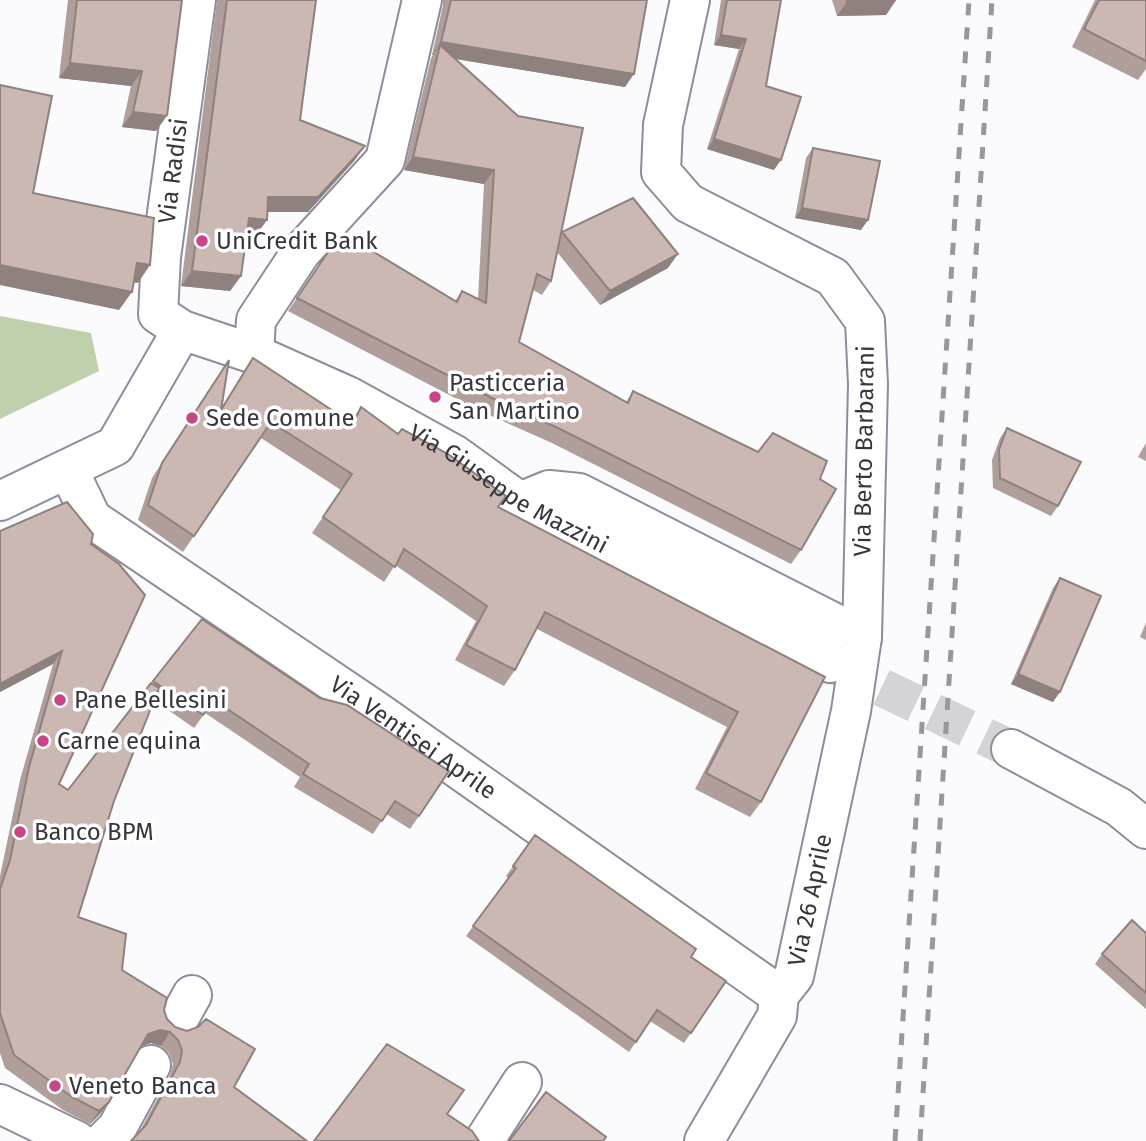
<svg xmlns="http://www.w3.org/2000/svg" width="1146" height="1141" viewBox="0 0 1146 1141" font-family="'Fira Sans',sans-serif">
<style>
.green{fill:#bed1ac}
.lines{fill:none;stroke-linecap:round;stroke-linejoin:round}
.street-tunnel{stroke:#d4d4d7;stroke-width:38;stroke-dasharray:38 19;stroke-linecap:butt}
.street-casing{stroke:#8e8c9d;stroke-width:42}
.street{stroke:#fff;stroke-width:38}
.rail{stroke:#97979c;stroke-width:5;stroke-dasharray:12 12;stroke-linecap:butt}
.wall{fill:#af9e99}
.shaded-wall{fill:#8f817d}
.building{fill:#ccb8b2;stroke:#8f817d;stroke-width:2}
.poi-dot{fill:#c94589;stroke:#fff;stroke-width:2.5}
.labels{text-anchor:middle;stroke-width:7;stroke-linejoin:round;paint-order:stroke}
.street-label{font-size:24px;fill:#37363d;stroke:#fff}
.poi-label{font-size:24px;fill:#37363d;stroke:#fff;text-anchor:start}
</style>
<rect width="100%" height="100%" fill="#fbfbfe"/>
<path class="green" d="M0,316L91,333L99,371L0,419Z"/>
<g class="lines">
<path class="street-tunnel" d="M830,663L1011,749"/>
<g class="street-casing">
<g id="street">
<path id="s1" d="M196,0L161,257L158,314L182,330L254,354L348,396L455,455L520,502L830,663"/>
<path d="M690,0L663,125L661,172L688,203L833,277L865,321L868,384L862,637L851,711L794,976L779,995L777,1016L704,1141"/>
<path d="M254,354L256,320L301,252L385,160L422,0"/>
<path id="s2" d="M68,469L92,519L379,713L779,995"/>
<path d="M0,501L115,446L182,330"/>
<path d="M520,502L549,490L579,493L862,637"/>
<path d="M1011,749L1119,807L1146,829"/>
<path d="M177,1022L192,995"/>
<path d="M0,1104L77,1141"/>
<path d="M104,1141L117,1128L151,1065"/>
<path d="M484,1141L522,1082"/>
</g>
</g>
<use href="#street" class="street"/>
<path class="rail" d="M895,1141L969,0
M920,1141L992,0"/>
</g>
<path class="wall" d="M68,0H182L156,131L122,127L131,86L59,78Z
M217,0H316L300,120L365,146L354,161L308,212H267V220L256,235L246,234L241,276L230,291L181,286Z
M442,0H647L625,87L456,59L561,234L562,232L668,268L600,305L557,252L551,281L542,295L533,290L519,342L626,402L633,391L758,452L820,479L801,550L791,564L552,443L480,411L288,311L328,252L455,301L462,291L478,299L484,184L404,170L431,58L433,55H432L443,5Z
M721,0H781L766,86L774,170L707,149L739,49L714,45Z
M832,0H896L886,15L837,16Z
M1095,0H1146V69L1138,80L1072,47Z
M813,148L861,230L795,218L806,158Z
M253,358L350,422L361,407L498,507L825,677L761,802L750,817L695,789L727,727L537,629L515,670L504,686L455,660L476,621L395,565L384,582L312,533L341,490L261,438L183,552L138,520L152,478L229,360L222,407Z
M1007,428L1058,506L1051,516L993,488L992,460L1000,438Z
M1146,443V461L1138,457Z
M0,531L91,544L59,784L68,790L202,619L419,816L410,829L386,814L373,834L294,787L300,777L205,713L194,728L154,700L114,801L78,917L122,970L164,1010L167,1019L175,1027L255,1049L140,1131L170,1075L173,1064L169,1053L161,1046L151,1043L141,1046L99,1115L90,1124L63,1110L5,1068L0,1053V876L20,780L53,664L0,692Z
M1060,578L1053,702L1011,684L1053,588Z
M1146,623V640L1140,637Z
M535,835L691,957L726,981L684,1043L650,1021L629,1052L466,936L508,878L506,876Z
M1146,933V1009L1095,964L1102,954Z"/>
<path class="shaded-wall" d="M896,0L886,15L837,16L847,2Z
M721,35L746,39L739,49L714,45Z
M441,42L634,74L625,87L438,56L440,45L433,55H432Z
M70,63L142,71L131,86L59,78Z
M133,112L167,116L156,131L122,127Z
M714,139L781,160L774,170L707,149Z
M365,146L354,161L308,212H258L268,197Z
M413,157L494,170L484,184L404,170Z
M802,208L868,220L861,230L795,218Z
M249,218L267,220L256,235L238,233Z
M678,254L668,268L600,305L610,291Z
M137,263L150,265L138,283L125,281Z
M0,265L132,292L119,310L0,285Z
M192,271L241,276L230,291L181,286Z
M62,651L53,664L0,692V684Z
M1018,674L1060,692L1053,702L1011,684Z
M160,1030L170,1032L161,1046L151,1043L139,1047L148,1034Z
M109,1102L99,1115L90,1124L99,1111Z"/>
<path class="building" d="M77,0H182L167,116L133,112L142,71L70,63Z
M227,0H316L300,120L365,146L318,197H268L267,220L249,218L241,276L192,271Z
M451,0H647L634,74L441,42Z
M727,0H781L766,86L801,97L781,160L714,139L746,39L721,35Z
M847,0H896L847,2Z
M1099,0H1146V61L1084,29Z
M440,45L518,116L583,128L551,281L537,274L519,342L628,403L633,391L758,452L773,433L827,461L820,479L836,489L801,550L562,430L490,397L297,298L328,252L344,234L457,302L462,291L486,303L494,170L413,157Z
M0,85L52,96L33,193L154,218L150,265L137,263L132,292L0,265Z
M813,148L880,161L868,220L802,208Z
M633,198L678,254L610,291L562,232Z
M253,358L353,424L361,407L398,434L402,429L448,454L506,496L498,507L825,677L761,802L706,773L738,712L545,612L515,670L466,645L487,606L404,549L395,567L323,517L352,474L271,422L194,536L148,505L162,463L229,360L221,410Z
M1007,428L1081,462L1058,506L1000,478L999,450Z
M67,502L93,534L91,544L119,564L145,595L59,784L68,790L151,683L159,688L114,801L78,917L126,934L122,970L167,998L164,1010L167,1019L175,1027L187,1031L198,1027L206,1019L255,1049L234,1087L307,1141H131L146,1125L180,1062L182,1050L178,1040L170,1032L160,1030L148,1034L109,1102L99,1111L72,1097L14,1055L0,1013V889L10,860L29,767L62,651L0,684V531Z
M1060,578L1101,596L1060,692L1018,674Z
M202,619L320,698L347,705L449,771L419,816L395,801L382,821L303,774L309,764L214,700L203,715L153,681Z
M535,835L696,949L691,957L726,981L691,1033L657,1010L636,1042L473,926L516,868L513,866Z
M1132,920L1146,933V993L1102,954Z
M387,1044L464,1090L447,1114L472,1131L479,1141H314Z
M546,1092L606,1137L603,1141H509Z"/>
<g class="poi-dot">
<circle cx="202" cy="241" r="7"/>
<circle cx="435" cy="397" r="7"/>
<circle cx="192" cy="418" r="7"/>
<circle cx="60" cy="700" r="7"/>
<circle cx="43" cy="741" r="7"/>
<circle cx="20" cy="832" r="7"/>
<circle cx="55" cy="1086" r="7"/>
</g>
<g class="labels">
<g class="street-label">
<text transform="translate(173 171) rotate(-83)" y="8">Via Radisi</text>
<text transform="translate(864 451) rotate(-89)" y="8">Via Berto Barbarani</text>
<text dy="8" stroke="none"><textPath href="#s1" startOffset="710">Via Giuseppe Mazzini</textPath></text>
<text dy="8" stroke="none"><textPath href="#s2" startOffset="444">Via Ventisei Aprile</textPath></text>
<text transform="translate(810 900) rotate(-78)" y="8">Via 26 Aprile</text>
</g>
<g class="poi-label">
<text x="216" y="249">UniCredit Bank</text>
<text x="449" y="391">Pasticceria<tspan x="449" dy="28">San Martino</tspan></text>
<text x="206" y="426">Sede Comune</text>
<text x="74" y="708">Pane Bellesini</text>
<text x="57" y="749">Carne equina</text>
<text x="34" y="840">Banco BPM</text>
<text x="69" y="1094">Veneto Banca</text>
</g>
</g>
</svg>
